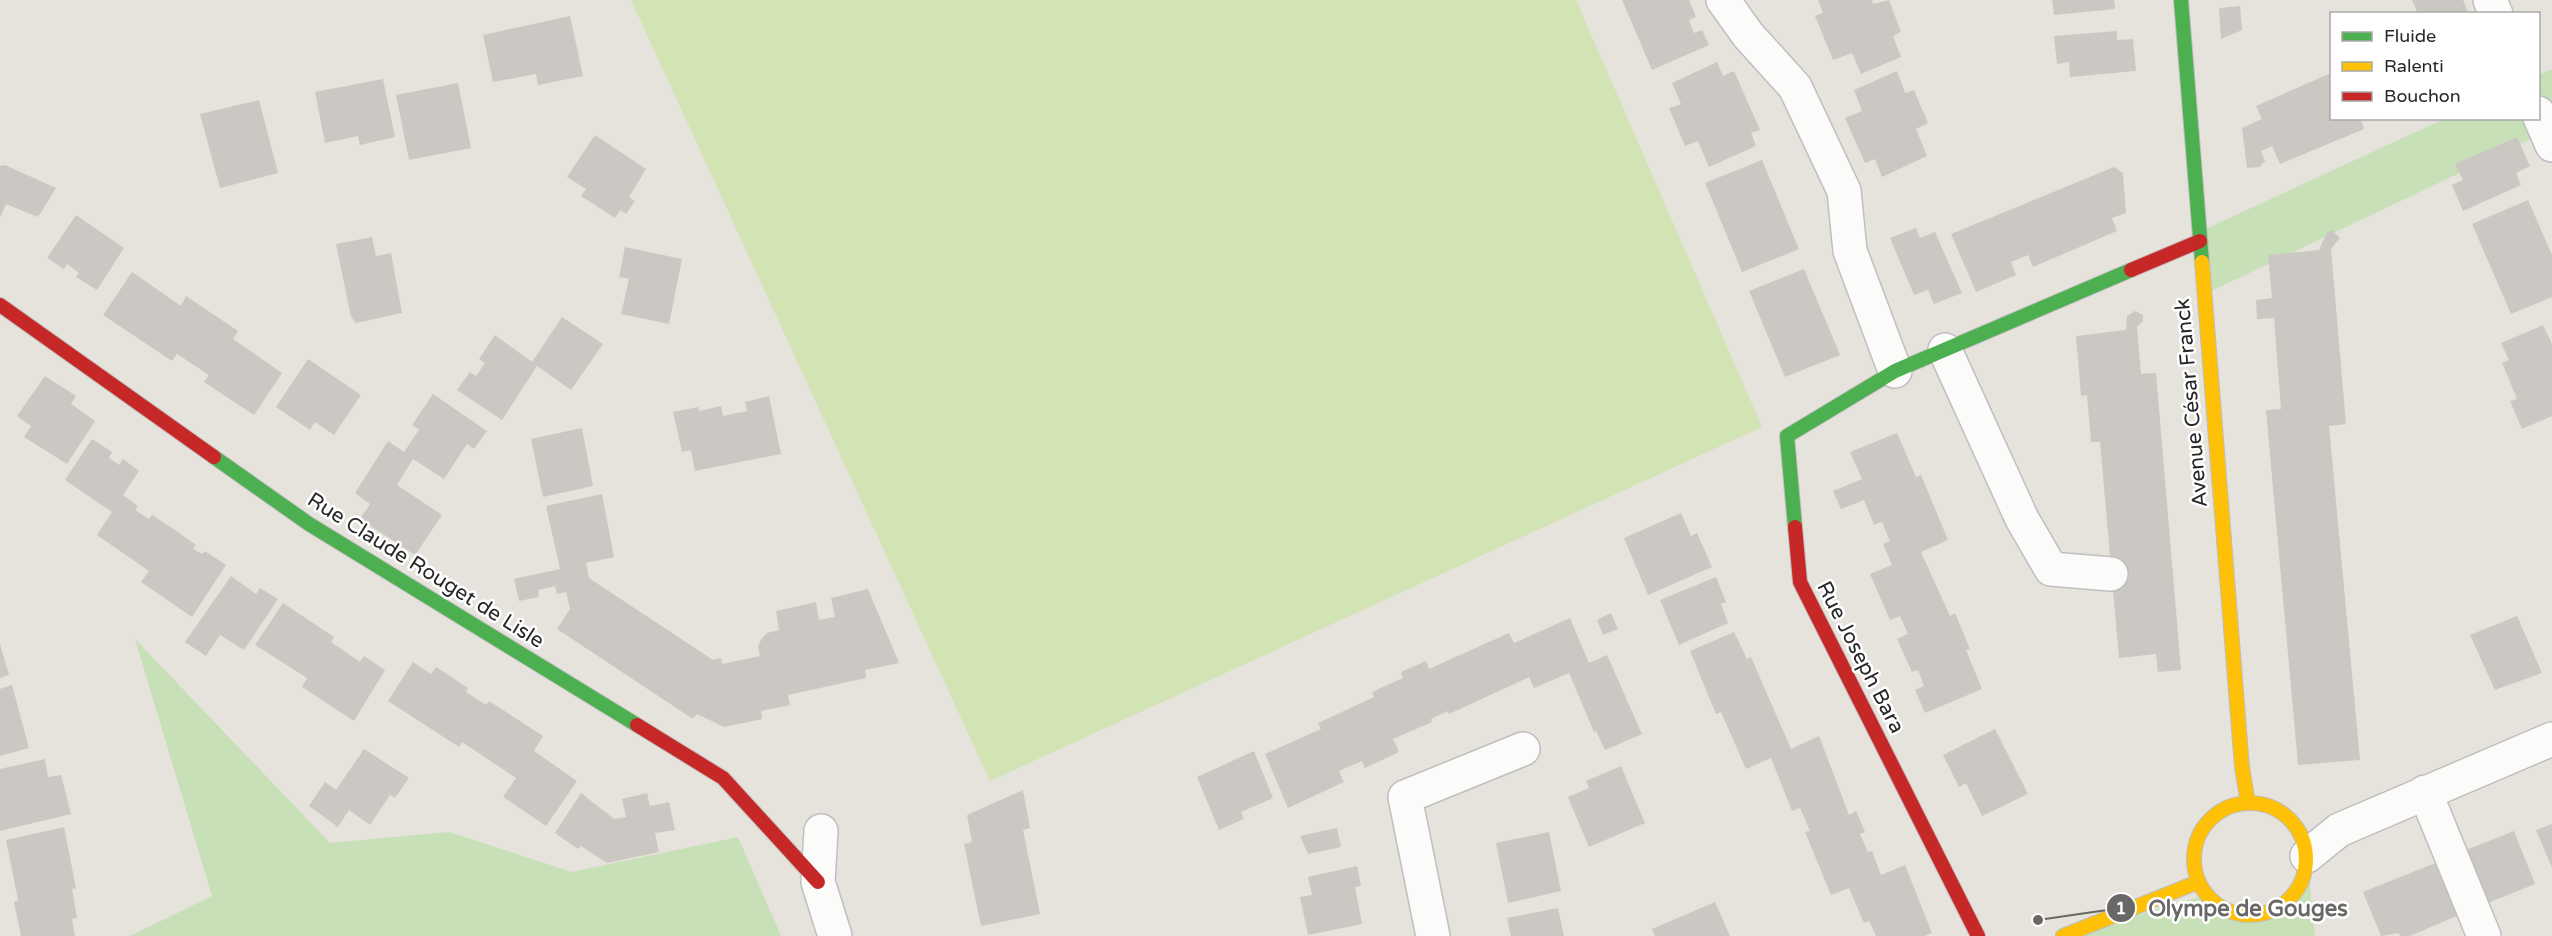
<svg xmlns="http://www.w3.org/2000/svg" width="2552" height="936" viewBox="0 0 2552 936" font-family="'Varela Round',sans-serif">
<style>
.green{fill:#c7e0b7}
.pitch{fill:#d2e4b4}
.building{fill:#cbc8c3}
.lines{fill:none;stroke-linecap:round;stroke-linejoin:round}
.street-casing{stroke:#c0bebe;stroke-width:36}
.fast-casing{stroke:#c0bebe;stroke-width:16}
.slow-casing{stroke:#c0bebe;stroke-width:16}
.jam-casing{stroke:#c0bebe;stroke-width:16}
.street{stroke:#fbfbfa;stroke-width:33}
.fast{stroke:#4caf50;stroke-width:14}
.slow{stroke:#ffc107;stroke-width:14}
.jam{stroke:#c62828;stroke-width:14}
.labels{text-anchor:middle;stroke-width:5;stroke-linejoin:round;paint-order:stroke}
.street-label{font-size:21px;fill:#272727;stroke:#fff}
.leader{fill:none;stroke:#6a6866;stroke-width:2}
.callout-dot{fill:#6a6866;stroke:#fff;stroke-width:2}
.mark-label{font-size:18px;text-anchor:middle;font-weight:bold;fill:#fff}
.callout-label{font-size:22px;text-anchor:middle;font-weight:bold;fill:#6a6866;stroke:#fff;stroke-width:5;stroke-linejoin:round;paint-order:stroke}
</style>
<rect width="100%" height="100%" fill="#e6e2dc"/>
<path class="green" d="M2552,69V129L2203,295L2199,232L2444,119L2538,118L2539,75Z
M135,639L330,843L449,832L572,872L738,837L781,936H130L212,896Z
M2307,856L2315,936H2063L2206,895C2249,933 2304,914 2307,856Z"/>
<path class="pitch" d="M631,0H1576L1762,427L990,781Z"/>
<path class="building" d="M1622,0H1689L1696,17L1689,20L1694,33L1702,30L1709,45L1652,70Z
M1818,0H1872L1873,4L1889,0L1901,32L1893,36L1901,57L1861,74L1852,53L1833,60L1815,16L1823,13Z
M2052,0H2114L2115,9L2054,15Z
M2412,0H2463L2469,14H2418Z
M2240,6L2242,30L2221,39L2219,8Z
M570,16L583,76L538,85L536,74L493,82L483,35Z
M2117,31V40L2133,39L2136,71L2070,77L2069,62L2057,64L2054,36Z
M1717,62L1723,76L1734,71L1760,130L1751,133L1756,146L1709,167L1698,141L1685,146L1669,108L1681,104L1672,83Z
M1897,71L1905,93L1914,90L1928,123L1916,129L1927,156L1882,177L1875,159L1865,163L1845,118L1862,111L1854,90Z
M2331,73V118H2360L2364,129L2280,164L2272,146L2261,151L2265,161L2260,167L2247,168L2242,128L2262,119L2256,106Z
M383,79L395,137L360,145L358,136L325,143L315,92Z
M458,83L471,148L409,160L396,95Z
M259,100L278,173L220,188L200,114Z
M595,135L646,169L629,197L635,201L626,214L620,210L615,218L581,196L586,189L567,177Z
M2517,137L2530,166L2516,173L2521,185L2463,211L2452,185L2463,180L2455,164Z
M1762,160L1799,249L1742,272L1705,183Z
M5,165L56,188L38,217L6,204L0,218V166Z
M2114,167L2123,173L2126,213L2112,218L2117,231L2033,267L2028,255L2011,262L2016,275L1976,292L1951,234Z
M2528,200L2552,255V297L2511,314L2472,224Z
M76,215L124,248L97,290L76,277L79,273L67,264L64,269L47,258Z
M1916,228L1920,238L1935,232L1962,293L1934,304L1928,290L1914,295L1890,238Z
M2332,230L2340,238L2331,249L2346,424L2329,426L2360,760L2298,765L2266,410L2281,409L2275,330L2274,318L2257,319L2256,300L2272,298L2268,255L2319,250L2327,232Z
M372,237L376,256L391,253L402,313L356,323L351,317L336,244Z
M625,247L682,259L669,324L621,314L629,279L619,277Z
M1804,269L1840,355L1785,377L1749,291Z
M132,272L181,306L186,296L238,331L233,339L282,373L254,415L204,382L209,375L177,354L172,361L103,315Z
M2135,311L2143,315V321L2137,327L2141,374L2156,373L2181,670L2158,672L2156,654L2119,658L2100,442H2091L2087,395L2081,396L2076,336L2126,330L2127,316Z
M562,317L603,344L571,390L537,366L502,420L457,390L470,372L476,376L485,363L479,359L495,335L532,362Z
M2543,325L2552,344V416L2522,429L2510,401L2517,399L2502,363L2509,360L2501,343Z
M308,359L361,395L334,435L315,422L310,430L276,407Z
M45,376L76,396L71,404L95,421L67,464L24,437L31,426L17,416Z
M433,394L487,431L474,449L467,444L444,479L413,459L397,485L442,515L415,555L360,519L370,504L355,493L388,441L404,452L419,430L412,425Z
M769,396L781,454L695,471L691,450L682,452L673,412L698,407L699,411L721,406L723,416L747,411L745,402Z
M582,428L593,486L543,497L531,439Z
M1897,433L1916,477L1921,475L1948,540L1921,552L1950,616L1955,613L1970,649L1966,650L1982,689L1925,713L1915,690L1924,686L1918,670L1912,672L1897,639L1908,634L1900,616L1890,620L1870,574L1892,565L1883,544L1890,541L1882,522L1874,525L1864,500L1841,509L1833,491L1862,479L1850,452Z
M92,439L112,452L109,458L119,465L123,459L139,471L123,495L138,506L135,510L149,519L152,515L175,530L196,545L193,549L202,554L205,551L226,565L192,617L141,582L149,571L97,535L112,512L65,480Z
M602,494L614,557L586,563L589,578L713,660L721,658L722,664L760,656L758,646L762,638L767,633L779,630L776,611L816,602L819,620L835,617L831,598L868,589L899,663L865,670L866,678L788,695L790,705L761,711L762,719L724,727L697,714L693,719L557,629L570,609L566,592L557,594L555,586L538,590L539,597L519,601L514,579L560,569L546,506Z
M1681,513L1691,536L1697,533L1712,567L1648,595L1624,538Z
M231,576L256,594L260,588L278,599L244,650L220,635L206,656L185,642Z
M1716,577L1726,602L1721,604L1728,623L1679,645L1660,600Z
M283,603L334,637L331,642L360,662L364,656L385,670L354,721L302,687L307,678L255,645Z
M1611,613L1618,629L1603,635L1597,620Z
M2517,616L2542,673L2495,690L2470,635Z
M1570,618L1589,663L1607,655L1642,734L1605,750L1596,731L1594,732L1569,673L1534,688L1529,677L1449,714L1448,711L1431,719L1432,722L1393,739L1399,752L1365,768L1362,761L1339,771L1344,782L1288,808L1265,754L1321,729L1318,723L1374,697L1372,692L1403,678L1401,672L1426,661L1429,669L1509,633L1514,643Z
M1734,632L1747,659L1751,657L1791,749L1819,736L1849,815L1856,811L1865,832L1860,834L1868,852L1872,851L1881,875L1905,865L1932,933L1925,936H1876L1869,921L1864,923L1849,888L1831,895L1805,832L1810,831L1800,808L1792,811L1771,758L1746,769L1721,712L1716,714L1690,651Z
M0,644L9,675L0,678Z
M413,662L431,674L436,667L468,688L466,692L486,705L489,701L543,736L534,751L577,781L546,826L503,797L516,778L462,742L459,747L388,701Z
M12,685L29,748L0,756V689Z
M1995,729L2028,794L1982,816L1966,783L1959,787L1943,755Z
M364,749L409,778L395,798L390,795L370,825L349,810L338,827L309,806L325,782L336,790Z
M1254,751L1273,798L1241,812L1244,819L1219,830L1197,777Z
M45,759L48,777L61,775L71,814L0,831V769Z
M1621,766L1645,823L1589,847L1568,797L1589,788L1586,781Z
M1023,790L1030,828L1023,830L1040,914L981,926L964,844L972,842L967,815Z
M581,793L614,819L626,817L622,799L647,793L650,806L669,802L675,830L655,833L659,852L607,863L581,846L578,849L555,833Z
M2552,824V868L2536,830Z
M64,827L76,888L72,889L77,918L72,919L75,936H21L14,902L18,900L6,840Z
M1337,828L1341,847L1308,854L1300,836Z
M2514,831L2535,884L2483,905L2461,852Z
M1549,832L1561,891L1508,903L1496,843Z
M2438,862L2459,915L2410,936H2400L2399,933L2381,936L2363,892Z
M1357,866L1361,886L1355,887L1362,924L1308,935L1300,897L1312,895L1308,877Z
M1715,902L1730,936H1655L1652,929Z
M1558,908L1564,936H1511L1507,918Z"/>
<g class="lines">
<g class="street-casing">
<path id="street" d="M1723,0L1748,35L1795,87L1844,191L1850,251L1895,371
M2490,0L2496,14
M2538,113L2552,145
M1945,350L2022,519L2051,569L2111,574
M2425,792L2484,936
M821,831L818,882L835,936
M2307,856L2339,830L2552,739
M1433,936L1405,797L1523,749"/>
</g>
<g class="fast-casing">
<path id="fast" d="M2181,0L2202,262
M214,457L309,524L637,725
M1795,527L1787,436L1895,371L2131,270"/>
</g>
<g class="slow-casing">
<path id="slow" d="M2202,262L2242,767L2248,803
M2194 859a56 56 0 1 1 112 0a56 56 0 1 1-112 0Z
M2063,936L2198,882"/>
</g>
<g class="jam-casing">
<path id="jam" d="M2131,270L2200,241
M0,305L214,457
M1795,527L1800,582L1978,936
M637,725L723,778L818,882"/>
</g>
<use href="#street" class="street"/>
<use href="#fast" class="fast"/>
<use href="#slow" class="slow"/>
<use href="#jam" class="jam"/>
</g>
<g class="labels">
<g class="street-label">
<text transform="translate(2191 403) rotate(-95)" y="7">Avenue César Franck</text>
<text transform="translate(426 570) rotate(32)" y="7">Rue Claude Rouget de Lisle</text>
<text transform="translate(1861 657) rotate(63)" y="7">Rue Joseph Bara</text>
</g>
</g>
<path class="leader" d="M2038 920L2121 908"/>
<g class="callout-dot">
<circle cx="2038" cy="920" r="6"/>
<circle cx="2121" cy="908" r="15"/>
</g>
<g class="mark-label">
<text x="2121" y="914">1</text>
</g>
<g class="callout-label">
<text x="2248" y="916">Olympe de Gouges</text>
</g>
<rect x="2330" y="12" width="210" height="108" fill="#ffffff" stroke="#a9a9a9" stroke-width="1.5"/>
<rect x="2342" y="32" width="30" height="9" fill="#4caf50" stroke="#a9a9a9" stroke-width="1.5"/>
<text x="2384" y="42" font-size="18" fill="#272727">Fluide</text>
<rect x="2342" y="62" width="30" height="9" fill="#ffc107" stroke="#a9a9a9" stroke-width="1.5"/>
<text x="2384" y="72" font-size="18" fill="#272727">Ralenti</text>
<rect x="2342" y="92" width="30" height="9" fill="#c62828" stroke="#a9a9a9" stroke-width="1.5"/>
<text x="2384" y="102" font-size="18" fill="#272727">Bouchon</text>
</svg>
